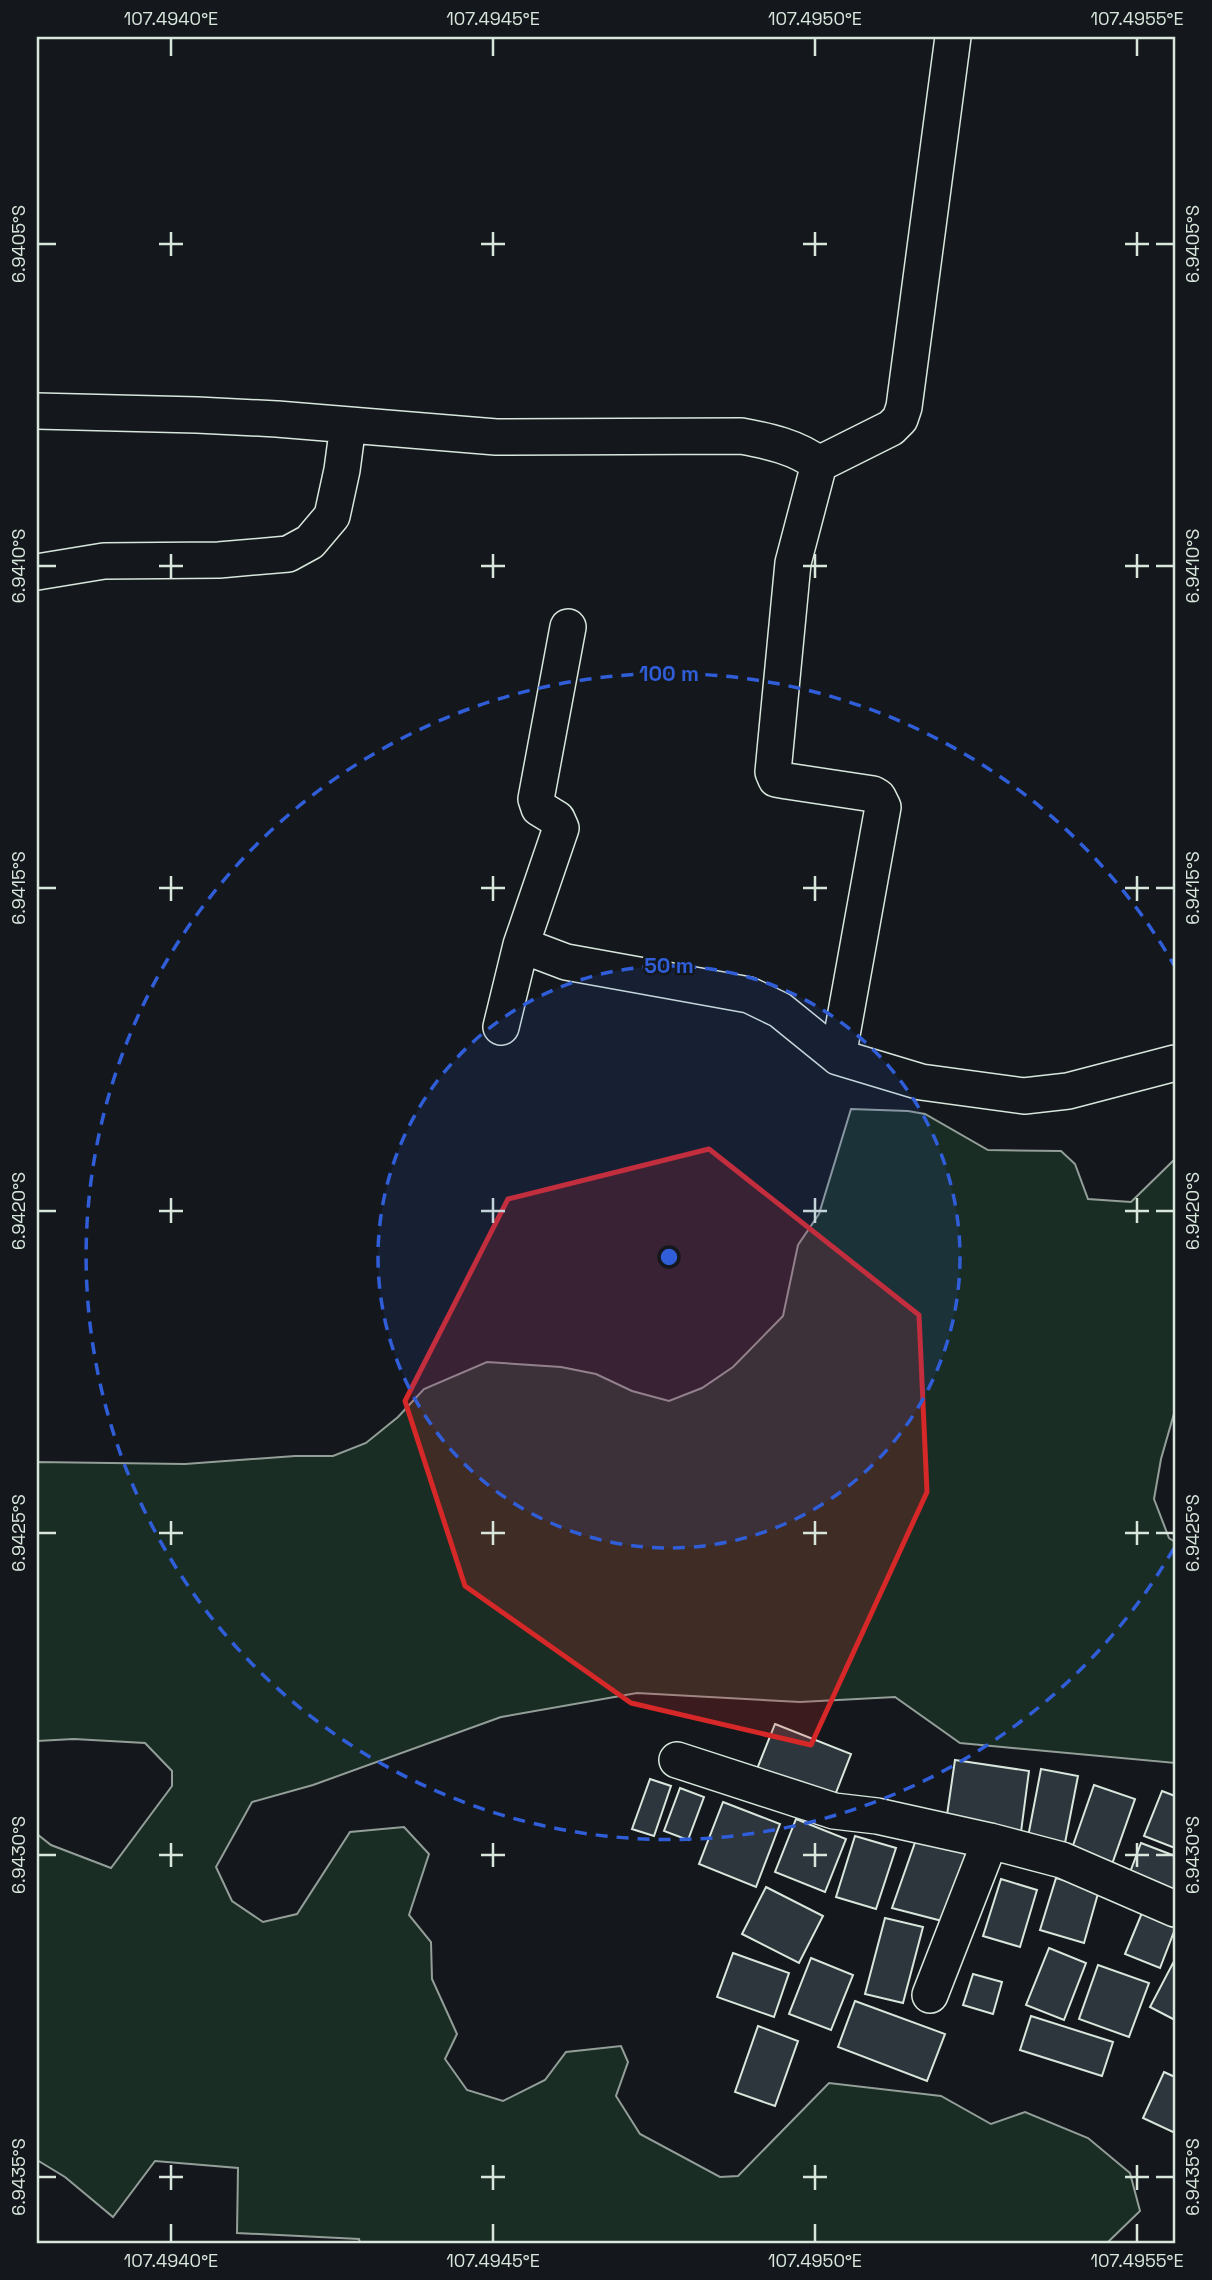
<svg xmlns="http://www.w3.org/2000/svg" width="1212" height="2280" viewBox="0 0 1212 2280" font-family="'Space Grotesk',sans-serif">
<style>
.green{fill:#1a2d24;stroke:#939e99;stroke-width:2}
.building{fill:#2c363c;stroke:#d8e6dc;stroke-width:2}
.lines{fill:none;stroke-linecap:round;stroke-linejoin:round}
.street-casing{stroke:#d8e6dc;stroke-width:38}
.street{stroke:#14181c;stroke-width:35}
.marked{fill:#d62828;fill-opacity:0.2;stroke:#d62828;stroke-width:5;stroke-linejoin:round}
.ticks{fill:none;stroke:#d8e6dc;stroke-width:2.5}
.ring{fill:none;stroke:#305dd8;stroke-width:3.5;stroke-dasharray:12 9}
.centre{fill:#305dd8;stroke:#14181c;stroke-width:3.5}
.ring-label{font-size:21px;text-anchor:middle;font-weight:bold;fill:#305dd8;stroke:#14181c;stroke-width:5;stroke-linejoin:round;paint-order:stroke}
.neatline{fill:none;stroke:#d8e6dc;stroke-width:2.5}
.ticks-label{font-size:18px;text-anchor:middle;fill:#d8e6dc}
</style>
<rect width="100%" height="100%" fill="#14181c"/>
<path class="green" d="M851,1109L908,1111L925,1114L988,1150L1061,1151L1075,1164L1088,1199L1131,1202L1175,1159V1410L1161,1459L1154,1499L1169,1538L1175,1542V1763L960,1743L895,1697L800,1702L637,1693L501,1717L313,1785L252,1802L216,1867L232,1901L263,1922L297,1914L350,1832L404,1827L429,1854L409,1915L431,1942L432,1979L457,2034L445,2059L467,2090L503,2101L545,2080L566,2052L621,2046L628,2062L616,2096L640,2134L720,2177L738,2176L829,2083L941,2096L991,2124L1025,2112L1088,2138L1130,2173L1140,2211L1107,2243H360L359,2239L237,2233L238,2168L155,2161L113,2217L65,2177L37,2160V1834L51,1845L111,1868L172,1786V1771L145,1743L74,1739L37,1741V1462L185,1464L295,1456H333L366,1443L398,1417L424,1389L487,1362L561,1367L596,1374L632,1391L669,1401L702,1388L733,1367L783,1316L798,1245L819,1214Z"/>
<path class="building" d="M775,1724L851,1754L832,1803L755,1774Z
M955,1760L1029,1771L1021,1832L946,1822Z
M1041,1769L1078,1776L1065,1843L1028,1837Z
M650,1779L671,1786L654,1836L632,1829Z
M1094,1785L1135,1799L1111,1867L1070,1854Z
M680,1788L704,1797L688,1840L664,1831Z
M1162,1791L1175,1796V1848L1144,1836Z
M723,1802L780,1824L756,1887L699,1864Z
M796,1819L846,1839L825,1892L775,1872Z
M918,1834L968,1849L946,1922L892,1908Z
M855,1836L896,1848L876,1909L836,1897Z
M1141,1843L1175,1856V1901L1126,1883Z
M1056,1878L1099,1890L1084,1943L1040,1930Z
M1001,1879L1037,1890L1020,1947L983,1936Z
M766,1887L823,1916L799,1963L742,1934Z
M1146,1903L1175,1914V1929L1160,1968L1125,1954Z
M885,1918L923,1927L903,2003L865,1994Z
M1049,1948L1086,1963L1064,2020L1026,2005Z
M733,1953L789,1973L774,2017L717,1997Z
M811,1958L853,1975L831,2030L789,2014Z
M1173,1963L1175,1964V2020L1150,2007Z
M1098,1965L1149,1983L1129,2037L1079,2019Z
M973,1974L1002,1982L993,2014L963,2005Z
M855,2001L945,2034L927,2081L838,2047Z
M1031,2016L1113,2042L1102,2076L1020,2050Z
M758,2026L798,2041L775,2106L735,2092Z
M1164,2072L1175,2077V2133L1143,2118Z"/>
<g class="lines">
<g class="street-casing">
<path id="street" d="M953,37L904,407L900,419L891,428L819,464L793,563L773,772L776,779L787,781L873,794L878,797L883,807L838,1057L921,1082L1024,1096L1068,1091L1175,1063
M37,411L197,415L277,419L496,437L741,436C769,441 796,447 819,464
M37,572L104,561L219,560L288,554L310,542L332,516L342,470L348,425
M568,627L536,799L539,808L557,819L561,828L521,945L566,962L749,995L780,1010L838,1057
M501,1027L521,945
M677,1760L834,1811L877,1816L990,1841L1062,1860L1175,1909
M930,1995L990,1841"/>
</g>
<use href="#street" class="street"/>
</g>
<path class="marked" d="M709,1149L919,1315L927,1492L811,1745L631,1703L465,1586L405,1401L508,1199Z"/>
<path class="ticks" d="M171,38V56M493,38V56M815,38V56M1137,38V56M171,232V256M493,232V256M815,232V256M1137,232V256M38,244H56M159,244H183M481,244H505M803,244H827M1125,244H1149M1156,244H1174M171,554V578M493,554V578M815,554V578M1137,554V578M38,566H56M159,566H183M481,566H505M803,566H827M1125,566H1149M1156,566H1174M171,876V901M493,876V901M815,876V901M1137,876V901M38,888H56M159,888H183M481,888H505M803,888H827M1125,888H1149M1156,888H1174M171,1198V1223M493,1198V1223M815,1198V1223M1137,1198V1223M38,1211H56M159,1211H183M481,1211H505M803,1211H827M1125,1211H1149M1156,1211H1174M171,1521V1545M493,1521V1545M815,1521V1545M1137,1521V1545M38,1533H56M159,1533H183M481,1533H505M803,1533H827M1125,1533H1149M1156,1533H1174M171,1843V1867M493,1843V1867M815,1843V1867M1137,1843V1867M38,1855H56M159,1855H183M481,1855H505M803,1855H827M1125,1855H1149M1156,1855H1174M171,2165V2190M493,2165V2190M815,2165V2190M1137,2165V2190M38,2177H56M159,2177H183M481,2177H505M803,2177H827M1125,2177H1149M1156,2177H1174M171,2224V2242M493,2224V2242M815,2224V2242M1137,2224V2242"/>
<circle cx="669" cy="1257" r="291" fill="#305dd8" fill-opacity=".12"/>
<g class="ring">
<circle cx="669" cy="1257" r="291"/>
<path d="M1174 1548A583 583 0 1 1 1174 965"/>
</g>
<circle cx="669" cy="1257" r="10" class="centre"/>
<g class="ring-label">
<text x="669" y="681">100 m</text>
<text x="669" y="973">50 m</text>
</g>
<rect width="1212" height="2280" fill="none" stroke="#14181c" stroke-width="77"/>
<rect x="38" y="38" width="1136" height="2204" class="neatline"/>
<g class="ticks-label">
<text x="171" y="25">107.4940°E</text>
<text x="493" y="25">107.4945°E</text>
<text x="815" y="25">107.4950°E</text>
<text x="1137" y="25">107.4955°E</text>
<text transform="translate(19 244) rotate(-90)" y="6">6.9405°S</text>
<text transform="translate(1193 244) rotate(-90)" y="6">6.9405°S</text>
<text transform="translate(19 566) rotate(-90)" y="6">6.9410°S</text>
<text transform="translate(1193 566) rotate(-90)" y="6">6.9410°S</text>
<text transform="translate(19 888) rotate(-90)" y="6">6.9415°S</text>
<text transform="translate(1193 888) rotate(-90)" y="6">6.9415°S</text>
<text transform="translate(19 1211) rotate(-90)" y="6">6.9420°S</text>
<text transform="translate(1193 1211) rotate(-90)" y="6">6.9420°S</text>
<text transform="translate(19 1533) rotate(-90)" y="6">6.9425°S</text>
<text transform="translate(1193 1533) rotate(-90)" y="6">6.9425°S</text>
<text transform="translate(19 1855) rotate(-90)" y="6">6.9430°S</text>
<text transform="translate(1193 1855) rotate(-90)" y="6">6.9430°S</text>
<text transform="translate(19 2177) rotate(-90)" y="6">6.9435°S</text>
<text transform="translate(1193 2177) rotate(-90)" y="6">6.9435°S</text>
<text x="171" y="2267">107.4940°E</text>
<text x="493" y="2267">107.4945°E</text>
<text x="815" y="2267">107.4950°E</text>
<text x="1137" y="2267">107.4955°E</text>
</g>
</svg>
